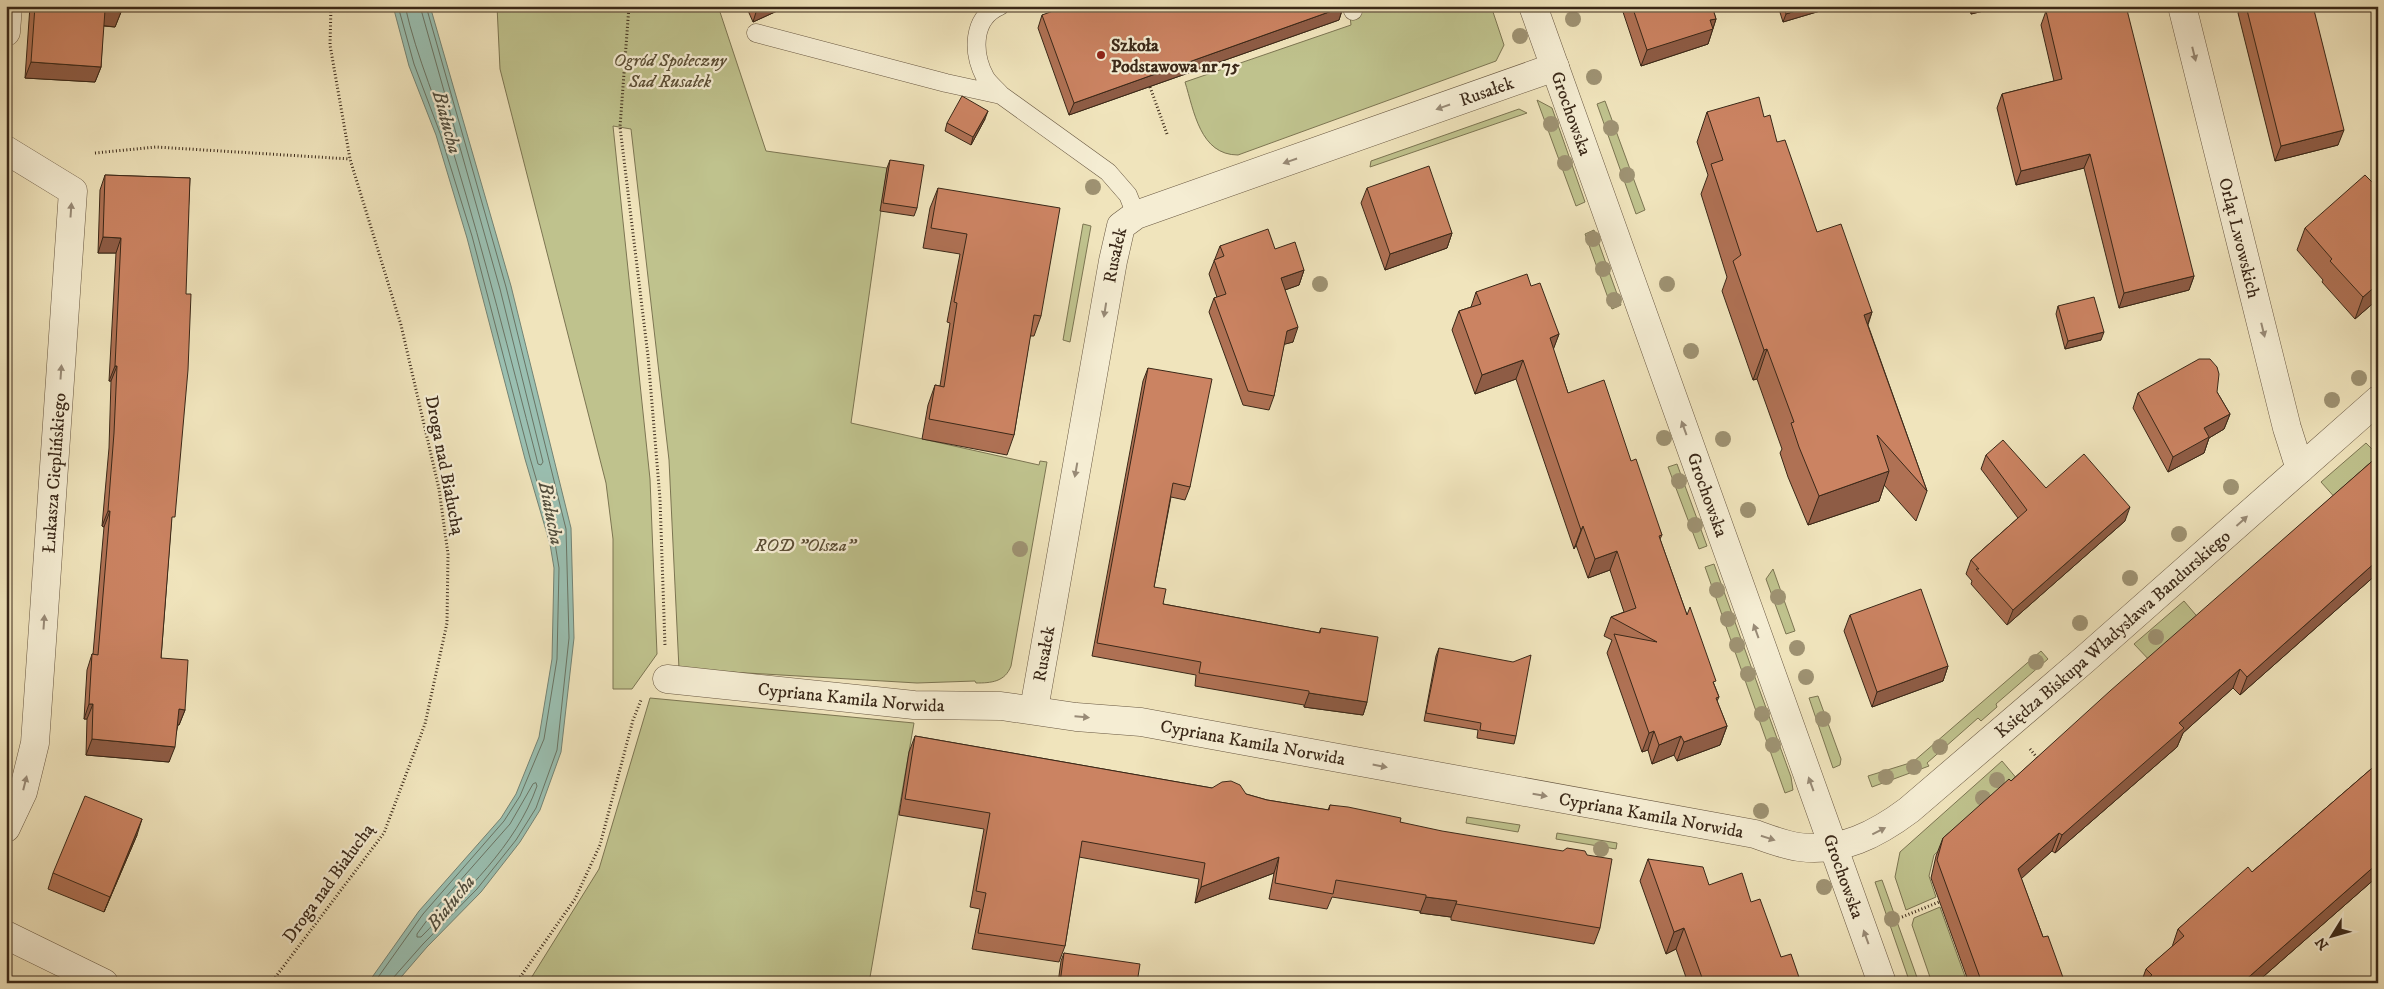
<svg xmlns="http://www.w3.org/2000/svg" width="2384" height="989" viewBox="0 0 2384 989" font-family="'IM FELL DW Pica',serif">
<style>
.green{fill:#bfc28d;stroke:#7c7552}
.water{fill:#9abfb1;stroke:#748374}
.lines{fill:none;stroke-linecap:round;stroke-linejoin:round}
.shore{stroke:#6a7464;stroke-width:1}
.lane-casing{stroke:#685741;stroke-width:19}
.street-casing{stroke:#685741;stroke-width:29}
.path{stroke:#3a2818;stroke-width:3;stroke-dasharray:1 2.5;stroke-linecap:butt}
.lane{stroke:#f5edd3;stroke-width:18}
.street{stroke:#f5edd3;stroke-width:28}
.tree{fill:#9e9272}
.wall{fill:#af7154;stroke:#3a2818}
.shaded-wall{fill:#8e5c45;stroke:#3a2818}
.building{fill:#cb8362;stroke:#3a2818}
.oneway{fill:#988a76}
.poi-dot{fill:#8f2418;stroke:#f5edd3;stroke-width:2}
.labels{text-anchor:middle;stroke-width:4.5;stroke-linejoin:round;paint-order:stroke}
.poi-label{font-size:18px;font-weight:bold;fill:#3a2818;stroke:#f5edd3;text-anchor:start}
.park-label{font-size:18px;font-style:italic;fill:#5b4e35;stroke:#f5edd3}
.street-label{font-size:18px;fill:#3a2818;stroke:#f5edd3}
.water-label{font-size:19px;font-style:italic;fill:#524e3e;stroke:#f5edd3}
</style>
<rect width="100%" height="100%" fill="#f0e4bc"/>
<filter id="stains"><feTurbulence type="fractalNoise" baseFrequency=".004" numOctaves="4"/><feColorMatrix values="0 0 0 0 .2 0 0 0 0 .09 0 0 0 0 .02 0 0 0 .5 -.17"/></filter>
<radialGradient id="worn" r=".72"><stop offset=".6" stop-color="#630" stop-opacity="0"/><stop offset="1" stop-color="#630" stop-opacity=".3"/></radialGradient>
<path class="green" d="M497,6H718L766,151L887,168L851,423L1039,465L1040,461L1047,462L1011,666C1005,682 991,683 976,683L975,681L917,683L679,669L669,460L631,129L613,126L650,479L657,654L632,689H613V539L606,483L500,69Z
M1376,6H1491L1504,45L1496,61L1238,155C1200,155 1194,111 1185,82L1351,25L1350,16Z
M1537,100L1552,108L1585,202L1576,206Z
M1605,101L1645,210L1636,214L1597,104Z
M1519,109L1527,113L1370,167L1371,161Z
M1083,224L1091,226L1070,342L1063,340Z
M1594,230L1621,305L1612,309L1585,234Z
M2366,443L2378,455V466L2338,501L2321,482Z
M1677,464L1707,546L1699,549L1668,467Z
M1714,564L1791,777L1793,790L1785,793L1705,567Z
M1773,569L1795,631L1786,634L1766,579Z
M2184,601L2201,621L2152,663L2134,644Z
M2041,651L2048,659L1996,704L1997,707L1981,721L1978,718L1927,763L1929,766L1872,787L1868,776L1913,762Z
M1818,696L1841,759L1840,765L1833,768L1809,698Z
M650,698L914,723L869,983H528L599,869Z
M2002,761L2018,780L1934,855L1929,876L1936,897L1906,910L1895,877L1900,852Z
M1467,817L1520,825L1518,832L1466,823Z
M1557,833L1617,843L1616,849L1556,839Z
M1882,880L1919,983H1910L1875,882Z
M1940,907L1967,982L1964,983H1932L1912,925L1914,918Z"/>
<path class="water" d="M393,6H430L511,286L571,528L574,638L561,752L540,810L520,842L481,892L427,947L396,983H368L419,911L501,818L516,794L539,737L552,659L554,568L550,544L525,459L467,238L436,135L409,66Z"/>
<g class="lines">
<path class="shore" d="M405,6C417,59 439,107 455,158C485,257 510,356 536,456L538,464L541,465L543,462L500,289L420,6
M536,783L537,786C516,846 464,893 421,937H417V934L436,908L510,824L533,784Z
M374,983L423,914L504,821L520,796L544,739L557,659L559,568L555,543L530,458L472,236L440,133L414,64L398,6
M392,983L393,978L423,944L477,889L516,840L536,808L557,750L569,638L566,529L506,287L426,6"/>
<g class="lane-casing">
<path id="lane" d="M1000,6C972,18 972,52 985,77C988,83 996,89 1001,95
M1351,6L1353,11
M756,33L946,83L1001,95L1108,172L1128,195L1136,215"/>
</g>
<g class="street-casing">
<g id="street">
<path id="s1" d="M1533,6L1882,983"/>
<path id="s2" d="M2182,6L2287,428L2300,469"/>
<path d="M6,32L8,6"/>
<path d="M6,150L73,191L35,743L23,792L6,828"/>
<path id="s3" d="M667,679L914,705L1001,706L1076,717L1141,722L1755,834C1769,839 1784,845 1799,847C1841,853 1877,834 1909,810L2084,660L2378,400"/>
<path id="s4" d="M1034,709L1113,261L1121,226L1136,215L1555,67"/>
<path d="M6,935L104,983"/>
</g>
</g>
<path class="path" d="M629,6L620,127L648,356L660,499L665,646
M1150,87L1167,134
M95,153L156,147L350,159
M2030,749L2039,760
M1902,917L1939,902
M271,983L384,833L425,724L447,623L448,554L439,489L401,325L350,159L330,45L331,6
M516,983L575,899L600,845L633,720L641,700"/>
<use href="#lane" class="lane"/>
<use href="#street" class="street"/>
</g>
<g class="tree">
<circle cx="1573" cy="19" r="8"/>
<circle cx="1520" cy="36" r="8"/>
<circle cx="1594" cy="77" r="8"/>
<circle cx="1551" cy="124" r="8"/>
<circle cx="1611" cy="128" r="8"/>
<circle cx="1565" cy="163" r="8"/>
<circle cx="1627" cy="175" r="8"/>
<circle cx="1093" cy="187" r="8"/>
<circle cx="1593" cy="239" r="8"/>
<circle cx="1603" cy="269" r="8"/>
<circle cx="1320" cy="284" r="8"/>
<circle cx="1667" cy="284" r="8"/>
<circle cx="1614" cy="300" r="8"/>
<circle cx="1691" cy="351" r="8"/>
<circle cx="2359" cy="378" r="8"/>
<circle cx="2332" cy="400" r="8"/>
<circle cx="1664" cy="438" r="8"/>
<circle cx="1723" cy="439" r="8"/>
<circle cx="1679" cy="481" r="8"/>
<circle cx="2231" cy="487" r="8"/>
<circle cx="1748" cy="510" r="8"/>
<circle cx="1695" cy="525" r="8"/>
<circle cx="2179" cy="534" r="8"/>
<circle cx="1020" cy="549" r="8"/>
<circle cx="2130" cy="578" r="8"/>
<circle cx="1717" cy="590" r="8"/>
<circle cx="1778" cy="597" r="8"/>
<circle cx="1728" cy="619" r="8"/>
<circle cx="2080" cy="623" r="8"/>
<circle cx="2156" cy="637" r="8"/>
<circle cx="1737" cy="645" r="8"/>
<circle cx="1797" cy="648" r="8"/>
<circle cx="2036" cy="662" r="8"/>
<circle cx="1748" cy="674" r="8"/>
<circle cx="1806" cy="677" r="8"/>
<circle cx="1762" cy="714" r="8"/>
<circle cx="1823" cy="719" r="8"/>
<circle cx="1773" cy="745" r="8"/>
<circle cx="1940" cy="747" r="8"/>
<circle cx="1914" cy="767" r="8"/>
<circle cx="1886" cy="777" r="8"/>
<circle cx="1997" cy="780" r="8"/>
<circle cx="1983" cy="798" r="8"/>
<circle cx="1761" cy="811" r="8"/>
<circle cx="1601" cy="849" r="8"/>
<circle cx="1824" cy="887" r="8"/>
<circle cx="1892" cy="919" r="8"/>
</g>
<path class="wall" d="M30,6H121V12L115,27L103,26L101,67L95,82L25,78Z
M746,6H788L753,22Z
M1621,6H1712L1716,19L1708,44L1641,66Z
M1778,6H1821L1820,11L1783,22Z
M1969,6H2004L1971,14Z
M2241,6H2313L2338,145L2275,161L2238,13Z
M1343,7L1339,20L1069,115L1038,28L1042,15Z
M2046,11L2194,276L2189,290L2119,308L2084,168L2016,185L1997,108L2002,94L2054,81L2041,25Z
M1707,112L1764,117L1777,142L1817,232L1872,312L1868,325L1927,491L1916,521L1884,485L1879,501L1808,525L1788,477L1780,453L1782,449L1757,379L1753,380L1722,291L1727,277L1701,194L1708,175L1697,142Z
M985,119L971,145L945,131L947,123Z
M890,160L917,208L914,216L880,211L887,168Z
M105,175L190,178L171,526L161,658L185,710L179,725H178L169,762L86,755L87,719H84L87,670L92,654H93L104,527L102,526L109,448L111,381H109L116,253H98L100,190Z
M938,188L1041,316L1034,336H1030L1014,435L1007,455L922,439L928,405L935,385L940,386L950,323L947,322L960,254L923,248L930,208Z
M1367,188L1452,233L1447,248L1385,270L1361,203Z
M2378,188V299L2355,319L2322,282L2323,280L2297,250L2305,228Z
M1220,246L1275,249L1304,270L1299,285L1285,290L1293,342L1284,344L1274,396L1269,410L1243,405L1209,312L1214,298L1217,297L1209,274Z
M1531,286L1559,334L1553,349L1568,393L1631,461L1662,535L1660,539L1687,615L1719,697L1717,701L1727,726L1720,745L1677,761L1674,755L1652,764L1648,750L1642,752L1607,653L1612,640L1604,636L1611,617L1624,612L1610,570L1588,578L1576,545L1574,549L1516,379L1475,394L1452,330L1459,311L1471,307L1476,292Z
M2058,306L2101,340L2065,349L2056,314Z
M1148,368L1190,487L1185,500L1171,497L1154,587L1163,604L1319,633L1321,628L1367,702L1363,715L1304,707V705L1195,686L1196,675L1092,656L1143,381Z
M2217,392L2230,414L2224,429L2209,438L2204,453L2168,472L2133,408L2138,393Z
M1986,455L2046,488L2125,521L2007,625L1971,584L1972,581L1966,574L1971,560L2018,518L1981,469Z
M2378,456V573L2240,695L2233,688L2183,733L2177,747L2055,853L2052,851L2021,878L2043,937L2065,983H1969L1931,878L1936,856L1943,838L2011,781Z
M1850,615L1948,666L1943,681L1872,707L1844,631Z
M1439,648L1516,736L1514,744L1477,738L1478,730L1424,721L1436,656Z
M915,736L1246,794L1267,800L1328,810L1330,805L1400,822L1600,928L1594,944L1475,924L1451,920V917L1420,913V911L1332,897L1327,909L1269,899L1274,873L1195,903L1199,879L1079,857L1065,946L1059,962L972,949L980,909L970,907L984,829L899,815L909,752Z
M2378,763V876L2256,983H2141L2146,969L2172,947L2178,929L2252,872Z
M137,835L104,912L48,889L53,873Z
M1648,859L1709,885L1751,902L1781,957L1801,983H1688L1676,949L1666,954L1640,881Z
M1064,953L1137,983H1058L1061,961Z"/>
<path class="shaded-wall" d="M764,6H788L753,22L757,9Z
M1811,6H1821L1820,11L1783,22L1786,14Z
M1974,6H2004L1971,14Z
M1343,7L1339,20L1069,115L1074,103Z
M105,10L121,12L115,27L99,25Z
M1716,19L1708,44L1641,66L1647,50L1710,20Z
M31,62L101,67L95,82L25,78Z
M988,111L985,119L971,145L973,137Z
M2344,130L2338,145L2275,161L2281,146Z
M2090,154L2084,168L2016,185L2021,171Z
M1452,233L1447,248L1385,270L1390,254Z
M103,237L121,238L116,253H98Z
M1304,270L1299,285L1276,293L1281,278Z
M2194,276L2189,290L2119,308L2124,293Z
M2378,284V299L2355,319L2363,297Z
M1872,312L1861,342L1864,315Z
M1298,327L1293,342L1282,345L1287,331Z
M2104,332L2101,340L2065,349L2068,341Z
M1559,334L1552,353L1550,338Z
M1767,349L1757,379L1753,380L1764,350Z
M1523,360L1516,379L1475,394L1482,375Z
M115,366H117L111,381H109Z
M2230,414L2224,429L2209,438L2204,453L2168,472L2173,457L2204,428Z
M1889,471L1879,501L1808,525L1819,496Z
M2130,507L2125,521L2007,625L2013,610Z
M108,511H110L104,527L102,526Z
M1583,526L1576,545L1574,549L1581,530Z
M1617,551L1610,570L1588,578L1595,559Z
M2378,560V573L2240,695L2247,677Z
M1948,666L1943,681L1872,707L1877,692Z
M2240,669L2233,688L2183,733L2177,747L2055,853L2062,835L2179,723Z
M1309,693L1367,702L1363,715L1304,707Z
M89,704H93L87,719H84Z
M179,709L185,710L179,725L174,724Z
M1727,726L1720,745L1677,761L1684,742Z
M1654,731L1648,750L1642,752L1649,733Z
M1681,736L1674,755L1652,764L1659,745Z
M92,739L175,747L169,762L86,755Z
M142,819L137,835L104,912L110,897Z
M2059,833L2052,851L2011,888L2018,869Z
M1279,857L1274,873L1195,903L1201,887Z
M2378,863V876L2256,983H2242Z
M1426,897L1457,901L1451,917L1420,913Z
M1684,928L1676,949L1666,954L1674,932Z"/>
<path class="building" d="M35,6H121V12L105,10L101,67L31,62Z
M756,6H764L757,9Z
M1067,6H1343V7L1074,103L1042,15Z
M1632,6H1712L1716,19L1710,20L1713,29L1647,50Z
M1784,6H1811L1786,14Z
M2066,6H2126L2194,276L2124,293L2090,154L2021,171L2002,94L2062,79L2046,11Z
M2246,6H2313L2344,130L2281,146Z
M962,96L988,111L973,137L947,123Z
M1759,97L1764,117L1770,115L1777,142L1785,140L1817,232L1841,224L1872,312L1864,315L1927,491L1877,435L1889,471L1819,496L1799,447L1791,423L1794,422L1767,349L1764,350L1733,261L1741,255L1711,164L1723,160L1707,112Z
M890,160L924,165L917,208L883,203Z
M1429,166L1452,233L1390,254L1367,188Z
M105,175L190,178L186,294H191L188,370L175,517H172L161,658L188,660L185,710L179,709L175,747L92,739L93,704H89L92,654L98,655L110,511H108L114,433L117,366H115L121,238L103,237Z
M2365,175L2378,188V284L2363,297L2330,261L2332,259L2305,228Z
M938,188L1060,208L1041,316L1034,315L1014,435L929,419L935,385L944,387L957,303L954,302L967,234L931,228Z
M1268,229L1275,249L1295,242L1304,270L1281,278L1298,327L1287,331L1274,396L1248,391L1214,298L1226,294L1214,260L1224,256L1220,246Z
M1527,274L1531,286L1540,283L1559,334L1550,338L1568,393L1604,380L1631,461L1636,459L1662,535L1659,536L1687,615L1690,607L1716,681L1713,682L1719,697L1716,698L1727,726L1684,742L1681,736L1659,745L1654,731L1649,733L1614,634L1657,642L1611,617L1636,608L1617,551L1595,559L1583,526L1581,530L1523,360L1482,375L1459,311L1481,304L1476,292Z
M2094,297L2104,332L2068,341L2058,306Z
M2199,359H2210L2217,367L2219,374L2217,392L2230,414L2204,428L2209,437L2173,457L2138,393Z
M1148,368L1212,379L1190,487L1173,483L1154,587L1166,589L1163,604L1320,633L1321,628L1378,637L1367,702L1309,693V691L1199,673L1201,662L1097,643Z
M2003,440L2046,488L2084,454L2130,507L2013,610L1976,569H1979L1971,560L2027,510L1986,455Z
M2378,456V560L2247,677L2240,669L2179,723L2184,728L2062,835L2059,833L2018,869L2043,937L2048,936L2065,983H1982L1937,860L1943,838L2009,779L2011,781L2110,691Z
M1921,589L1948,666L1877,692L1850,615Z
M1439,648L1513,662L1531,655L1516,736L1480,730L1481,723L1426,713Z
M915,736L1212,788L1222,782L1231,781L1240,785L1246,794L1267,800L1329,810L1330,805L1348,807L1401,818L1400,822L1442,831L1563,851L1567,848L1585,851L1587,855L1612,859L1600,928L1481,908L1456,904L1457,901L1426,897V895L1336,880L1333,894L1275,883L1279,857L1201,887L1205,863L1082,841L1065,946L978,933L986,893L976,891L990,813L905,799Z
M2378,763V863L2242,983H2143L2152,975L2146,969L2184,936L2178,929L2248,867L2252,872Z
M85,796L142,819L110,897L53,873Z
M1648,859L1703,867L1709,885L1742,873L1751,902L1760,899L1781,957L1791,954L1801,983H1719L1718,980L1709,983H1704L1684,928L1674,932Z
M1064,953L1140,964L1137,983H1060Z"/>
<defs><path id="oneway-solid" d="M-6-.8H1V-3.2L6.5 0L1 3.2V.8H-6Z" transform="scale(1.25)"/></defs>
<g class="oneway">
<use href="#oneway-solid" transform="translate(2194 54) rotate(76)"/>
<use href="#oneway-solid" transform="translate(1443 107) rotate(161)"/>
<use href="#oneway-solid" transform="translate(1290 161) rotate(161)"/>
<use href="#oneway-solid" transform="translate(71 210) rotate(-86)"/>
<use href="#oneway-solid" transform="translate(1105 310) rotate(99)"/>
<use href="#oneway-solid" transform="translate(2263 330) rotate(76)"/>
<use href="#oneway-solid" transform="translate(61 372) rotate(-86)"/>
<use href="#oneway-solid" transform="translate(1684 428) rotate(-110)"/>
<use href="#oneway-solid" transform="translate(1076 470) rotate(100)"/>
<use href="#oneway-solid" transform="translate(2242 521) rotate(-42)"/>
<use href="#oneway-solid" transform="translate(44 622) rotate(-86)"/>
<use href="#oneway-solid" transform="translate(1756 631) rotate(-110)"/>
<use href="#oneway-solid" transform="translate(1082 717) rotate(5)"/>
<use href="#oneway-solid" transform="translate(1380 766) rotate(11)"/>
<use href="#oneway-solid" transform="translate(25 783) rotate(-76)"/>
<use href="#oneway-solid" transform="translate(1811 784) rotate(-110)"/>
<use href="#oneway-solid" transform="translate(1540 795) rotate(10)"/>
<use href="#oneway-solid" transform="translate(1879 831) rotate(-27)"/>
<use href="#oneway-solid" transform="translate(1768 838) rotate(18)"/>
<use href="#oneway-solid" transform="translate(1866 937) rotate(-110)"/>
</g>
<circle class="poi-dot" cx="1101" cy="55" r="5"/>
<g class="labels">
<g class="poi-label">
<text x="1111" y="51">Szkoła<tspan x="1111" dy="21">Podstawowa nr 75</tspan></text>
</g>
<g class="park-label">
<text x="670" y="66">Ogród Społeczny<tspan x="670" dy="21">Sad Rusałek</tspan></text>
<text x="805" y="551">ROD "Olsza"</text>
</g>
<g class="street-label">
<text dy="6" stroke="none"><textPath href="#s4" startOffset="881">Rusałek</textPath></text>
<text dy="6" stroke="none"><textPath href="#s1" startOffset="114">Grochowska</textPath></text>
<text dy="6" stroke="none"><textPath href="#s2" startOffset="239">Orląt Lwowskich</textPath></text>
<text dy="6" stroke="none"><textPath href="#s4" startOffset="461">Rusałek</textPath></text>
<text transform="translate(445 465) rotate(79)" y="6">Droga nad Białuchą</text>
<text transform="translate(54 473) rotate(-86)" y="6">Łukasza Cieplińskiego</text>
<text dy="6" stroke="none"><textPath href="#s1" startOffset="519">Grochowska</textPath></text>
<text dy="6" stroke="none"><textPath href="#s3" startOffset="1535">Księdza Biskupa Władysława Bandurskiego</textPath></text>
<text dy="6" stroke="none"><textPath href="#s4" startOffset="56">Rusałek</textPath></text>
<text dy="6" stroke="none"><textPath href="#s3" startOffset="185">Cypriana Kamila Norwida</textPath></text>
<text dy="6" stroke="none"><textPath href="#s3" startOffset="590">Cypriana Kamila Norwida</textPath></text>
<text dy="6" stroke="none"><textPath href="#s3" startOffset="995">Cypriana Kamila Norwida</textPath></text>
<text dy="6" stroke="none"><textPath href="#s1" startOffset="924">Grochowska</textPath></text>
<text transform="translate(328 883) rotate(-54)" y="6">Droga nad Białuchą</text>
</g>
<g class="water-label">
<text transform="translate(448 122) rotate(75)" y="7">Białucha</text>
<text transform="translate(552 513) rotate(79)" y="7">Białucha</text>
<text transform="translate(450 902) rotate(-51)" y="7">Białucha</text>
</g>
</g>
<rect width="2384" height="989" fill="none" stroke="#f0e4bc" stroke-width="25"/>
<rect x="8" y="8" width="2369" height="974" fill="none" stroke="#3a2818" stroke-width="2.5"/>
<rect x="12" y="12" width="2359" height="964" fill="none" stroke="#3a2818"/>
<g transform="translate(2332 936) rotate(233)" stroke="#f5edd3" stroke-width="4" paint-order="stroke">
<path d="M0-4L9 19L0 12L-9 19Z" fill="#3a2818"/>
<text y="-8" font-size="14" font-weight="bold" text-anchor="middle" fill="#3a2818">N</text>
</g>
<rect width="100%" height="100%" filter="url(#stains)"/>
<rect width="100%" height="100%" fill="url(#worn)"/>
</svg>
